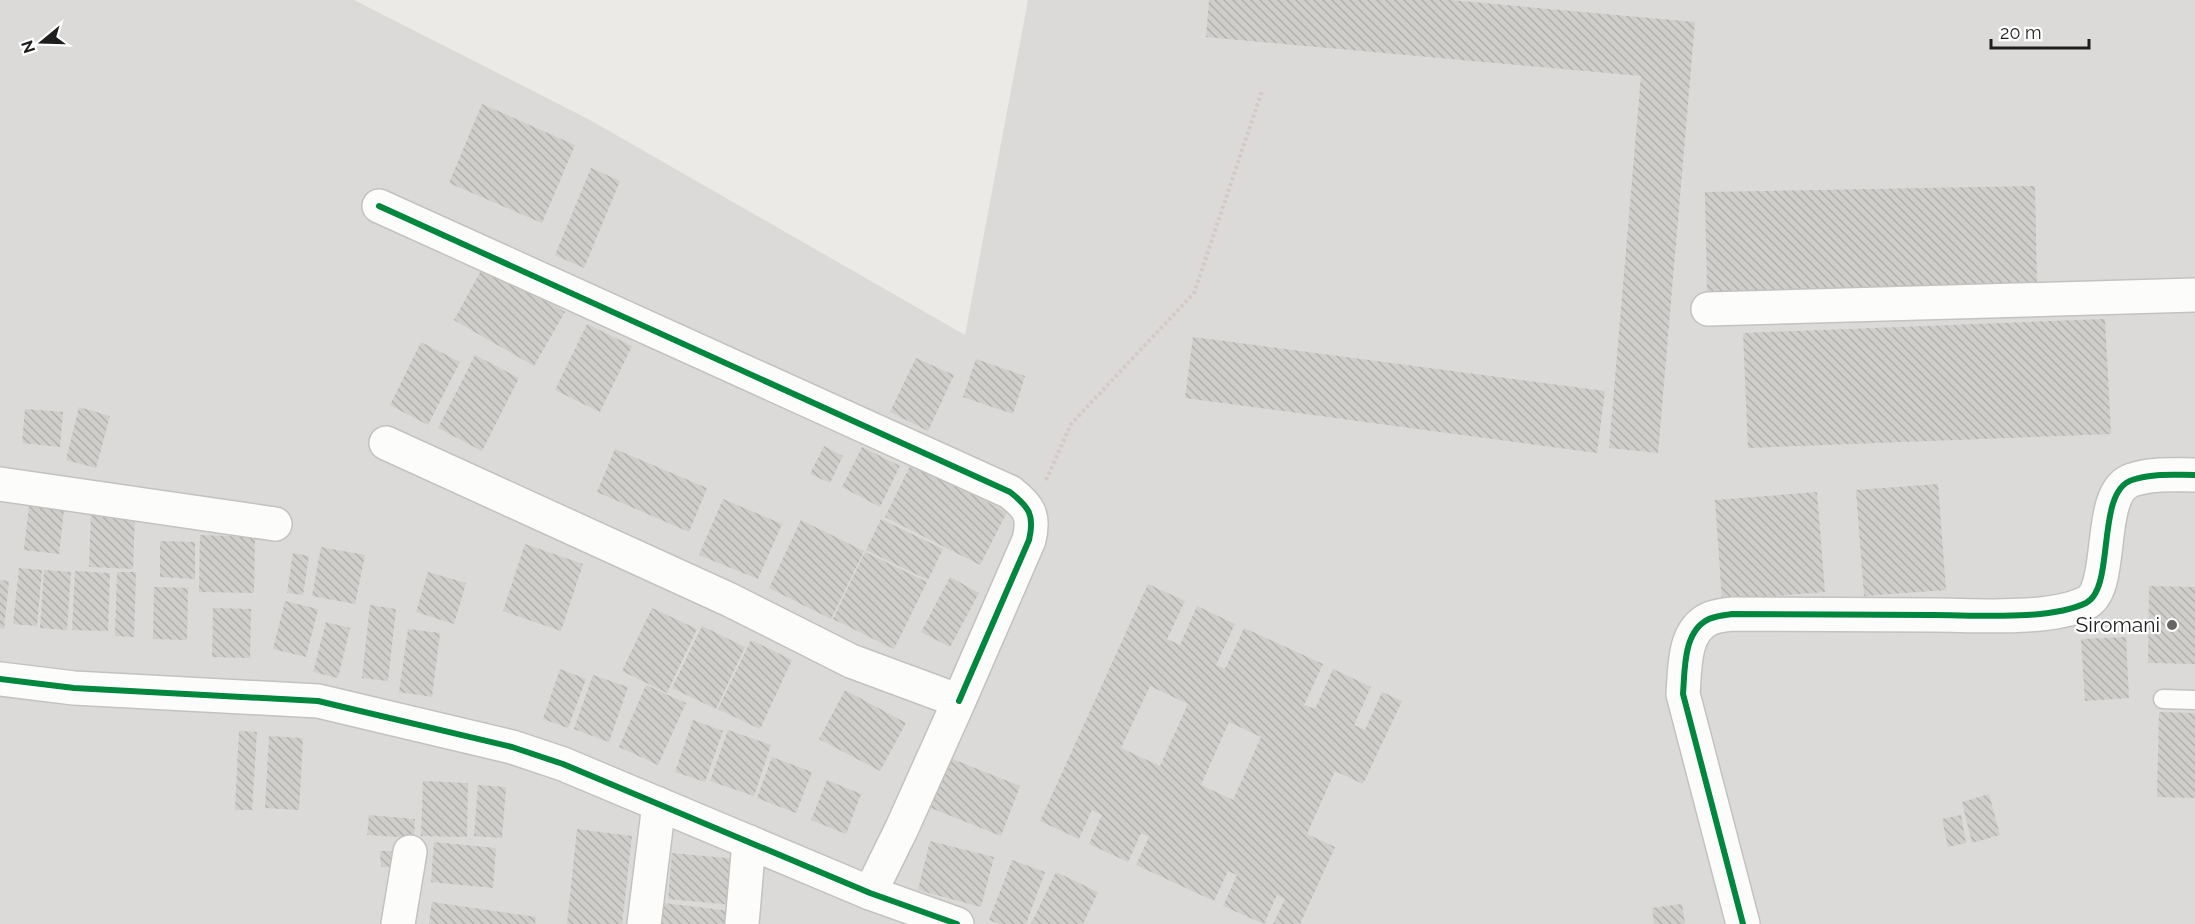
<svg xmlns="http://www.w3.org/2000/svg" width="2195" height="924" viewBox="0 0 2195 924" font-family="Raleway,sans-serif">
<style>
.residential{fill:#dbdad8}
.building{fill:url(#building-back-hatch);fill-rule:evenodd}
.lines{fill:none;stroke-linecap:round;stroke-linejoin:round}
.service-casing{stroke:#c3c2c1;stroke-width:21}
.minor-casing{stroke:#c3c2c1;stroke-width:36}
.tertiary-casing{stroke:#c3c2c1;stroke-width:36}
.path{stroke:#d5c9c7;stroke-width:4;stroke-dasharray:3 3;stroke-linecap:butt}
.service{stroke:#fcfcfb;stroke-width:18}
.minor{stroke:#fcfcfb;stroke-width:33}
.tertiary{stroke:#fcfcfb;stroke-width:33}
.cycleway-casing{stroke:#fff;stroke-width:10}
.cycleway{stroke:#00873e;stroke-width:6}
.poi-dot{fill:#666564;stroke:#fff;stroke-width:2}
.labels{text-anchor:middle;stroke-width:4.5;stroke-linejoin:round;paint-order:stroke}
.poi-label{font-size:21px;fill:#1e1e1e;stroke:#fff;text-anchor:end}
</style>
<defs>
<pattern id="building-back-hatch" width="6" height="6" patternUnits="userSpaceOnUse" patternTransform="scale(1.5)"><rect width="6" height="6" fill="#d0cecb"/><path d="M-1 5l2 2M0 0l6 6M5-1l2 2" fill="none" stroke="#b2b0ae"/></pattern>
</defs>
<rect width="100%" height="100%" fill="#eceae6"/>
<path class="residential" d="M0,0H354L590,120L965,335L1028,0H2195V924H0Z"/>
<path class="building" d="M1209,0H1450L1695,22L1658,453L1609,448L1641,76L1206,37Z
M482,104L575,145L542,223L449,183Z
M591,168L620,181L584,268L555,255Z
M2035,186L2037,285L1707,292L1705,192Z
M484,265L565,312L534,366L454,320Z
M2105,319L2111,434L1748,448L1743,333Z
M587,324L632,346L600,412L555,390Z
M1193,337L1605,391L1597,453L1185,398Z
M421,342L460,362L428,425L390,405Z
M475,355L519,378L482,451L438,428Z
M916,358L954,375L928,431L890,412Z
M976,359L1025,376L1013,414L963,397Z
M79,407L110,416L96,468L66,460Z
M25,409L63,412L60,447L22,443Z
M824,446L843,456L830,483L810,474Z
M862,447L900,466L880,507L842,487Z
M615,449L707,488L689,532L597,492Z
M911,464L1007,512L980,565L885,517Z
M1938,484L1946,590L1864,596L1856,490Z
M1817,492L1825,592L1722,600L1715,500Z
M30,497L65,501L59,554L24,550Z
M723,499L782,524L758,579L699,555Z
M91,513L135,515L133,569L89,567Z
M881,519L943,549L928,580L866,550Z
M801,520L864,551L831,619L769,588Z
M200,535L255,537L254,593L199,592Z
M160,541L195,542V579L160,577Z
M525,544L583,564L561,631L503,611Z
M321,547L365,555L355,604L312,596Z
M865,552L927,582L894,649L833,619Z
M293,553L309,556L303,595L287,593Z
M19,568L42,570L37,626L13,624Z
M44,570L71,572L67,630L40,628Z
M75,571L110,573L108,631L72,630Z
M117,572H136L134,637L115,636Z
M428,572L466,583L454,624L416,612Z
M950,577L979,593L950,647L921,632Z
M0,580L9,581L4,629L0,628Z
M1148,584L1185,601L1167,639L1180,645L1197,606L1235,624L1216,665L1225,669L1244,628L1323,664L1304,705L1315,709L1333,669L1371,687L1354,725L1365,730L1382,692L1402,701L1363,784L1335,771L1307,834L1335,847L1300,924H1273L1285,899L1277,895L1264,924L1223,906L1237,875L1228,871L1214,901L1136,865L1149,837L1141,833L1128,862L1089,844L1102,815L1092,810L1079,839L1040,821ZM1150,686L1188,704L1160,766L1121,748ZM1229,722L1261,737L1233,800L1201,785Z
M2149,586L2195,587V664L2148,663Z
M154,587L188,588L187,640L153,639Z
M285,601L318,609L306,657L273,649Z
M370,605L396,609L388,681L362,678Z
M213,608L251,609L250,658L212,657Z
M652,608L697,629L667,693L622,671Z
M326,622L350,628L338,678L313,672Z
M702,626L745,647L716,709L672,688Z
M408,629L440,633L432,697L399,692Z
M2126,637L2129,698L2085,701L2081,639Z
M751,640L792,660L760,729L718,709Z
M560,669L586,679L568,728L543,719Z
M593,675L628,687L609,742L574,729Z
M646,685L686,703L658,765L619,747Z
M845,690L906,723L880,771L819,739Z
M2159,712L2195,713V798L2157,797Z
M693,720L723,731L705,782L675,772Z
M728,730L771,745L754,796L710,781Z
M239,731L257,732L252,810H235Z
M269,736L303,738L299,810L265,808Z
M772,757L812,772L796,813L757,798Z
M950,758L1020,786L1001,836L931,808Z
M827,780L861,794L846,834L811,820Z
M423,781L468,783L467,837L421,836Z
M478,785L506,787L502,838L474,836Z
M1989,794L2000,835L1972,843L1962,802Z
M369,815L415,819L414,838L367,835Z
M1961,815L1966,843L1948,847L1942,819Z
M577,829L632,836L622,924H567Z
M930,841L994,857L981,907L918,890Z
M434,842L496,848L493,888L431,882Z
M380,851H406V867H381Z
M672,853L737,859L734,905L668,899Z
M1012,860L1045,872L1026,924H999L989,920Z
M1056,872L1098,892L1083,924H1031Z
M432,902L536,917L535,924H429Z
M664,903L738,912L736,924H661Z
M1682,904L1685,924H1654L1652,908Z"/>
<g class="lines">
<g class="service-casing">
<path id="service" d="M2163,699L2195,700"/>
</g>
<g class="minor-casing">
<path id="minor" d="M379,206L1010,492C1029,507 1035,515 1029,540L959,701
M1708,309L2195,295
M386,443L730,600L851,661L959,701L902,828L870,893
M0,484L275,524
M398,924L410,852
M644,924L659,804
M742,924L749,842
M1743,924L1683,694C1685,669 1683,631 1709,619C1715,616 1725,615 1732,614C1799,614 1866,615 1933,615C1976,615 2048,621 2086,603C2116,588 2095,492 2132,480C2152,473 2174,475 2195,475"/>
</g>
<g class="tertiary-casing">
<path id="tertiary" d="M0,679L74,688L318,701L512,747L563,764L870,893L957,924"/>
</g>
<path class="path" d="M1046,480L1071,424L1194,293L1262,91"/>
<use href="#service" class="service"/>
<use href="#minor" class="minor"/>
<use href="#tertiary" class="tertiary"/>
<g class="cycleway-casing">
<path id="cycleway" d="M379,206L1010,492C1029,507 1035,515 1029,540L959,701
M0,679L74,688L318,701L512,747L563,764L870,893L957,924
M1743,924L1683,694C1685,669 1683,631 1709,619C1715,616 1725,615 1732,614C1799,614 1866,615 1933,615C1976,615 2048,621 2086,603C2116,588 2095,492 2132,480C2152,473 2174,475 2195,475"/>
</g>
<use href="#cycleway" class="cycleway"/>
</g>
<circle class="poi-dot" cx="2172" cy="625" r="6"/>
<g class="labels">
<g class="poi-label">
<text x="2160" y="632">Siromani</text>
</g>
</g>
<g transform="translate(42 42) rotate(251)" stroke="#ffffff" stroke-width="4.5" paint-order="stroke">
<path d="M0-4.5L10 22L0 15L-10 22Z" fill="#1e1e1e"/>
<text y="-9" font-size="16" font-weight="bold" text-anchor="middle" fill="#1e1e1e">N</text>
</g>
<path d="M1991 39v9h98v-9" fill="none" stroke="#1e1e1e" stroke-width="3"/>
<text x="2000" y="39" font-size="18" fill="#1e1e1e" stroke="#ffffff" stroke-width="4.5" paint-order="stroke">20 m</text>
</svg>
